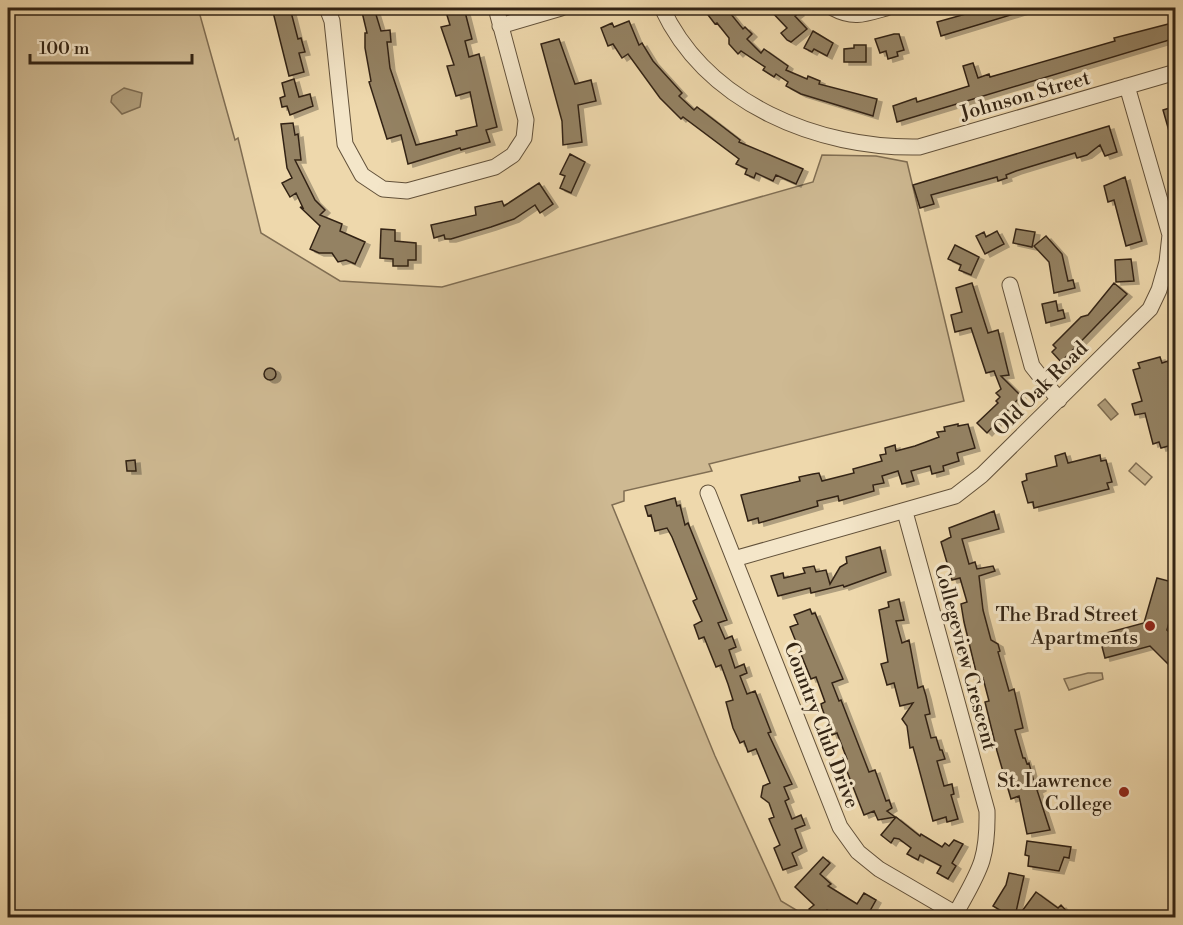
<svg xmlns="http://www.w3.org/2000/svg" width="1183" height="925" viewBox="0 0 1183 925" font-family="'Libre Bodoni',serif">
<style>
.green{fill:#ceb992;stroke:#806e53;stroke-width:1.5}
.water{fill:#ae9b78;stroke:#7d6b50;stroke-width:1.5}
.building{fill:#948263;stroke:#332414;stroke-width:1.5;filter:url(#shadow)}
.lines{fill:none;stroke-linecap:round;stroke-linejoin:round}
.minor-casing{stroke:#62513a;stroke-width:17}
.minor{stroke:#f4e6c9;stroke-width:15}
.poi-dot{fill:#8f2418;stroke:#f4e6c9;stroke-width:2}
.labels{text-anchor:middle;stroke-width:6;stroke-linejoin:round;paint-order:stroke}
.street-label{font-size:20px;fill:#332414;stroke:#f4e6c9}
.poi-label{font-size:20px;fill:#332414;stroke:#f4e6c9;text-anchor:end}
</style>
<defs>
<filter id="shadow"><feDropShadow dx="5" dy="3" stdDeviation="0" flood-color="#0004"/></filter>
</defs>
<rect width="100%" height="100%" fill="#eed8ac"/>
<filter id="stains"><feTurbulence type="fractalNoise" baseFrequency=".00333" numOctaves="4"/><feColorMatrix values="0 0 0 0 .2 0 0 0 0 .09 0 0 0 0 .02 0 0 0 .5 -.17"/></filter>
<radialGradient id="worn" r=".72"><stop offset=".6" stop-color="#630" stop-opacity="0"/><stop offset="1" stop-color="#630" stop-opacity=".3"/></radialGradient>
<path class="green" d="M8,8H198L235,140L238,138L261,233L340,281L442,287L813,182L822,155L876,156L907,162L964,401L709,464L712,471L624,491V501L612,505L715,756L781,901L808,917H8Z
M1136,463L1152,477L1145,485L1129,471Z
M1088,673H1102L1103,679L1069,690L1064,679Z"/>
<path class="water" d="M124,88L142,93L140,107L122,114L111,102L112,96Z
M1105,399L1118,414L1111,420L1098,405Z"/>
<path class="building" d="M272,8H290L298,39L301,38L305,52L299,53L304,72L289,76Z
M364,8H374L381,31L390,30L391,42H387L390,68L416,145L457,135L456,131L477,126L470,92L456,96L447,66L454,65L441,27L450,25L446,12L464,8L472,39L465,41L469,57L479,54L497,127L486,130L490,142L461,150L460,148L408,164L401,135L387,139L369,82L371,81L365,48V33H367L362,12L365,11Z
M710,8H726L743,29L745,27L752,34L747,39L761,53L764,49L788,66L786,70L807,79L808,76L820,81L819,84L877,99L873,116L801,94L786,86L788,82L776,74L774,77L763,70L765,67L741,51L738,54L729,44V38L717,23L715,24L705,11Z
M768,8H794L799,13L795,16L807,29L791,42L787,40L781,33L787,28Z
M987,8H1027V10L941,36L937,22Z
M629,21L639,45L642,43L653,61L682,93L679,96L694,110L697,107L740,140L739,142L803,169L796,184L776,175L773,181L756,173L754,178L745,174L747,169L736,164L739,159L683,117L681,119L660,98L628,54L622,58L613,44L608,46L601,28L612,23L614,27Z
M1176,22V38L897,122L893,106L916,98L917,102L969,86L963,66L973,63L978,78L989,74L990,77L1115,41L1114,38Z
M813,31L833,43L827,56L814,49L812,52L804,48Z
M894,34H899L904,50L897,52L898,56L888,59L886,51L880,53L875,39Z
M559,39L575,84L591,80L596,101L578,105L582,142L563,145L562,121L541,44Z
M854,45H866V62H844V49L854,48Z
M294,79L299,97L310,94L313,106L290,115L287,106L282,107L280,98L285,96L282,83Z
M1176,106V144L1173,145L1163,110Z
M293,123L295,135L298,134L301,160H295L315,200L325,210L320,215L342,224L340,231L365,242L355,264L346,260L338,262L332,253H319L310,249L320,226L300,207L303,208L296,193L290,197L282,183L292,178L287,168L281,124Z
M1109,126L1117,152L1105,156L1100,145L1087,155L1077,158L1075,153L1016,171L1006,175L1007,178L998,181L997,177L931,195L934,204L920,208L913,185Z
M570,154L585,162L571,193L560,188L565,176L560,174Z
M1125,177L1142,241L1126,246L1114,200L1108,202L1104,186Z
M539,183L553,204L540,213L535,205L514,219L491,227L451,239H445L444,235L434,238L431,225L476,215L475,207L502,201L504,206Z
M381,229L395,230V241L416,243V260H408V266H393V259L380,258Z
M1016,229L1035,232L1032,247L1013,243Z
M997,231L1004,244L985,254L976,236L984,232L986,237Z
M1046,236L1062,254L1068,281L1073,280L1075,288L1054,293L1049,262L1034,246Z
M955,245L979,257L971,275L959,270L961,265L948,259Z
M1131,259L1134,281L1116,282L1115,260Z
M972,283L988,333L998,330L1009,375L1001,376L1021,396L987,433L977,423L998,403L996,401L1000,397L996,393L1001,389L994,371L986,373L971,328L955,332L951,315L962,312L956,288Z
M1114,283L1127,294L1061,362L1052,352L1056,348L1053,345L1081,317L1088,315Z
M1056,301L1058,311L1063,310L1065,318L1046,323L1042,304Z
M1160,357L1162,363L1168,361L1176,390V444L1161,448L1159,442L1153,444L1145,413L1135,415L1132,404L1142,401L1133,370L1140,368L1138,363Z
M264 374a6 6 0 1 1 12 0a6 6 0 1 1-12 0Z
M958,424V426L968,424L975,448L957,453L959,461L943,466L944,471L932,474L930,466L911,471L914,481L902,484L898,471L882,476L884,483L873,485L874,491L839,501L838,496L817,501L818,506L759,523L758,518L748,521L741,495L800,481L799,477L813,474L819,473L822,481L854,473L853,469L882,461L880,455L886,454L885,448L895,445L896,451L915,446L939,437L937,432L945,431L944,427Z
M1065,453L1068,463L1100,455L1101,461L1106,460L1112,482L1107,483L1109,489L1034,508L1033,502L1028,503L1022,482L1027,480L1026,474L1057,466L1055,456Z
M135,460L136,471H127L126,461Z
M675,498L677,506L680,505L685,525L688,523L727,620L718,623L725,639L732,636L736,647L729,650L735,668L744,664L747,673L740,676L747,694L755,691L771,732L768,733L792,784L784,787L789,799L785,801L792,819L801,815L805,825L795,829L802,848L792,853L797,865L783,870L774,848L780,845L769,819L774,817L769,803L761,797L763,786L770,783L756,749L748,752L744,741L740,743L733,728L726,702L733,700L728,684L721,665L716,667L704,637L699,639L694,625L702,621L693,601L697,599L672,537L667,528L655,531L651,515L648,516L645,506Z
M994,511L999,529L962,539L969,564L975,562L977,569L993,566L995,571L979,576L983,610L991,640L998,644L1000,651L998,652L1009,691L1014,689L1023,728L1015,730L1023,758H1025L1027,764L1029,763L1034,782L1039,780L1041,788L1037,790L1050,830L1027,834L1019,796L1011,799L997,751L985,702L989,701L983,678L978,680L964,622L961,604L967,602L960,578L952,580L941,542L951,537L949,528Z
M880,547L886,572L844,587L843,585L811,593L810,588L778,596L771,576L783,573L784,578L805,573L803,568L814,566L816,572L826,570L830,584L840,567L847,563L846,557Z
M1157,578L1176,583V597L1167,630L1176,639V672L1150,646L1105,658L1099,635L1144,623Z
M899,599L904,620L896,621L902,643L909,640L918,688L923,686L926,696L930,714L925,715L931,738L936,737L940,750H942L945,759L937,761L944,786L952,784L954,794L951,795L958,819L947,822L946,817L933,821L915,754L913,747L910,748L907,726L902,719L913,703L900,706L894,683L887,685L881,664L888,662L879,610L889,607L888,602Z
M810,609L812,614L815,613L843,679L832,683L839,701L841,700L869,772L875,770L886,801L889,800L892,808L887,811L895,817L878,820L874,811L864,815L848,774L843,761L847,759L837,733L832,735L822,708L821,704L825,702L816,677L811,679L790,627L798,624L794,615Z
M896,817L920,836L921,834L942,847L945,843L949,846L954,840L963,844L952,863L956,866L948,879L937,873L941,866L920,855L918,860L907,854L911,848L899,839L894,838L891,843L881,835Z
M1027,841L1071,847L1069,858L1064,857L1059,871L1028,866L1029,856L1025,855Z
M823,857L830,863L820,874L831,884L828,886L857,904L864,893L876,900L866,918H839L827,910L818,918L809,909L814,905L795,887Z
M1009,873L1024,876L1016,912L1015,911L1011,917L993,906L1006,885Z
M1036,892L1058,908L1061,905L1073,918H1017Z"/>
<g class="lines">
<g class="minor-casing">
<path id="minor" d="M327,8L332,21L345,144L362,175L383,189L407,191L495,167L513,155L524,138L526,120L496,8
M662,8C707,104 818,149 919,147L1176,72
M833,8C853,19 865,14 886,8
M500,26L561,8
M1010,285L1032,366L1059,400
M708,493L840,827L858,852L879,869L963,918
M905,512L987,811C988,861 979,871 956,913
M734,559L955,496L982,475L1150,309L1159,290L1167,262L1170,235L1127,86"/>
</g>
<use href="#minor" class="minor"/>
</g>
<g class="poi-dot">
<circle cx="1150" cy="626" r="6"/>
<circle cx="1124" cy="792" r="6"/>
</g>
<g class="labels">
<g class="street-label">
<text transform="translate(1025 95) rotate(-16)" y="7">Johnson Street</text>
<text transform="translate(1040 388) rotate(-45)" y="7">Old Oak Road</text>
<text transform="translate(966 657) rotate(75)" y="7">Collegeview Crescent</text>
<text transform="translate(822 725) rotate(69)" y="7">Country Club Drive</text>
</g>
<g class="poi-label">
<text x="1138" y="621">The Brad Street<tspan x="1138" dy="23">Apartments</tspan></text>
<text x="1112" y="787">St. Lawrence<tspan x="1112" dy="23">College</tspan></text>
</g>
</g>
<rect width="1183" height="925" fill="none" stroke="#eed8ac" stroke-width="30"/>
<rect x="9" y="9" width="1165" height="907" fill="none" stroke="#332414" stroke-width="3"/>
<rect x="15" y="15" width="1153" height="895" fill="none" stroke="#332414" stroke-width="1.5"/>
<path d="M30 54v9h162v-9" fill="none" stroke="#332414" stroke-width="3"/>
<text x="39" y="54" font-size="18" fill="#332414" stroke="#f4e6c9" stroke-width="4.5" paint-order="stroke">100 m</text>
<rect width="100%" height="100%" filter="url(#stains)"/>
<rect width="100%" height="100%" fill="url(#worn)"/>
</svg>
